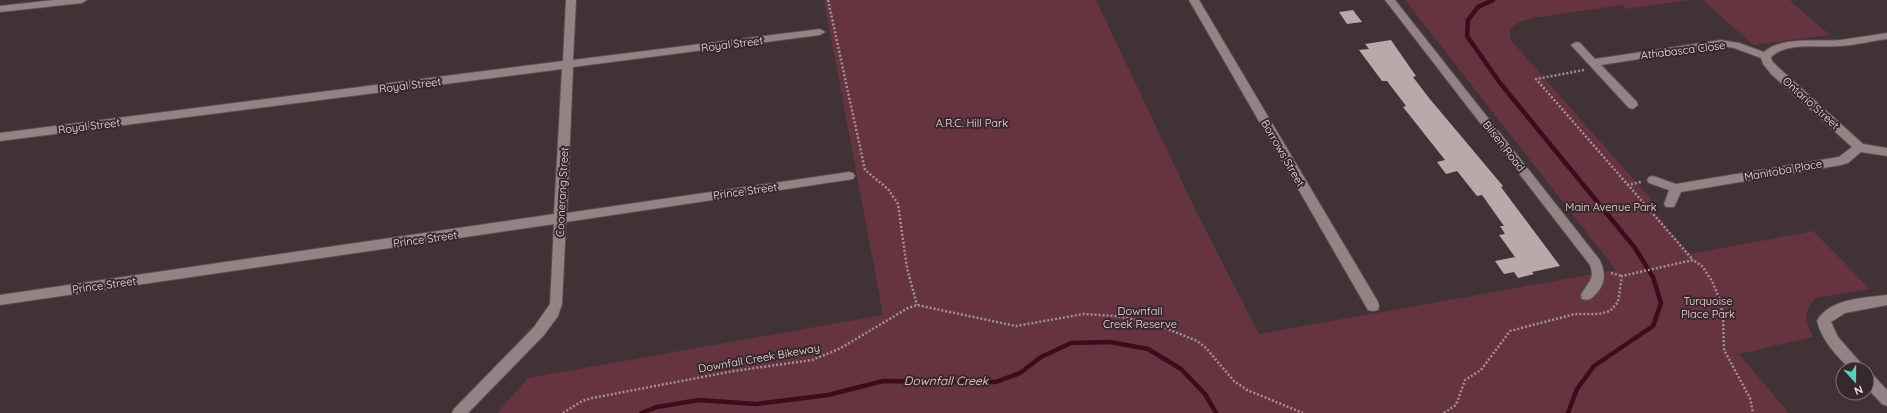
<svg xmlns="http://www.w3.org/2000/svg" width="1887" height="413" viewBox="0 0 1887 413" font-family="Quicksand,sans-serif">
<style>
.green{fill:#653440}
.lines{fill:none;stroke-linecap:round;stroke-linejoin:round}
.stream{stroke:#3b0c1b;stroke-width:4.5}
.building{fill:#baa8ab}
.minor-casing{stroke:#5b4f51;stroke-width:2}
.path{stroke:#9e9294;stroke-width:2.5;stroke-dasharray:2 2;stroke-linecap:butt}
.minor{fill:#948285;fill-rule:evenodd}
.labels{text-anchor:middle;stroke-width:4;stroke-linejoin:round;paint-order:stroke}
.street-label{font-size:11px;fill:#efe5e7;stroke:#36282b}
.park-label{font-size:11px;fill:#fad6dc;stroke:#36282b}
.water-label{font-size:12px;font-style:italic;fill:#f5d1d7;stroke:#36282b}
</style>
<rect width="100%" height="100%" fill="#413235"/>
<path class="green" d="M824,0H1096L1196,211L1259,334L1616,270L1405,0H1690L1626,9L1622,5L1533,18L1519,22L1510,30V39L1657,206L1650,208L1690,254L1813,231L1870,289L1815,298C1803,314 1805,319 1813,337L1739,354L1789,413H497L528,378L883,315Z
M1703,0H1794L1790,1L1830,35L1753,45Z"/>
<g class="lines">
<path class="stream" d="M1493,0L1478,7L1468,20L1467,36L1500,83L1635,248L1653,277L1661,303L1653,326L1594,366L1577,389L1568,413
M641,413L657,407L699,400L756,404L828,395L883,381L996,382L1020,373L1041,357L1071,343L1110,342L1148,349L1181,369L1205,394L1216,413"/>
</g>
<path class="building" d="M1353,10L1362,22L1347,24L1339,12Z
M1391,40L1416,76L1413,77L1429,98L1503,186L1501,187L1560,266L1532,272L1534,274L1518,278L1514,272L1504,274L1495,261L1515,257L1499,235L1505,234L1500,226H1504L1482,195L1477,196L1457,171L1446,174L1437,162L1445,160L1403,107L1406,106L1387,81H1382L1359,50L1369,49L1365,44Z"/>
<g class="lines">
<g class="minor-casing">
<path id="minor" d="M54,0H87L82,3L0,12V6Z
M566,0H576L573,60L820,29L825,32L820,35L573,67L567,213L849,172L853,173L855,176L853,179L566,222L562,304L558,316L544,335L468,413H452L454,409L534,327L550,304L554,224L0,305V295L554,214L562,69L0,141V133L563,61Z
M1189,0H1199L1378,302L1379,306L1378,310L1373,311L1368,310Z
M1385,0H1395L1599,259C1606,272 1606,283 1596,294C1591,299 1589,301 1582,299L1581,295C1586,284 1596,280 1590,265Z
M1887,33V39C1872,41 1856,45 1841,46C1820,48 1788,41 1771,57L1772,61L1779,68L1863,144L1887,148V156L1861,152L1848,163L1841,165L1681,192L1674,207H1666L1664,204L1669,190L1649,183L1647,180L1649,177L1653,176L1676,184L1839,157L1852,147L1771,74L1763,64L1761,58L1734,48L1721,46L1601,65L1637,102L1638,105L1633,109L1629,108L1571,45L1576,42L1580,43L1595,59L1721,40L1739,43L1764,52C1781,36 1819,42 1840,40C1856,38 1872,35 1887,33Z
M1887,295V305L1845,313L1831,322L1838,337L1866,369H1850C1836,355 1822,341 1817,321C1829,298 1865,298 1887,295Z
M1867,372L1872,374L1887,390V406L1882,404L1867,388Z"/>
</g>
<path class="path" d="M828,0L865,170L888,189L898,204L907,268L917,305
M1584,70L1536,79L1693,260
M1627,185L1641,182
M1611,273L1622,276
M563,413L582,401L592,398L734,371L812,360L839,349L908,308L917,305L1016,326L1084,314L1116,316L1156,324L1197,341L1206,348L1234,381L1247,390L1303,413
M1444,413L1456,405L1465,380L1481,370L1510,331L1575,314H1599L1610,311L1618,302L1622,276L1693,260L1702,266L1712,281L1719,298L1723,316L1724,350L1750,398L1753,413"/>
<use href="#minor" class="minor"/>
</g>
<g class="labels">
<g class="street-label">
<text transform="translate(732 44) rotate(-7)" y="4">Royal Street</text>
<text transform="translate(1683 50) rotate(-7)" y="4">Athabasca Close</text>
<text transform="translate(410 85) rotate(-7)" y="4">Royal Street</text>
<text transform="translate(1811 103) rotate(42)" y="4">Ontario Street</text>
<text transform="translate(89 126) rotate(-7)" y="4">Royal Street</text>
<text transform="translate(1504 146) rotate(52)" y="4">Bilsen Road</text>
<text transform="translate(1283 153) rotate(60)" y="4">Borrows Street</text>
<text transform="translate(1783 170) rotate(-10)" y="4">Manitoba Place</text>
<text transform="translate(745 191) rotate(-8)" y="4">Prince Street</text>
<text transform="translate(562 192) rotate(-87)" y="4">Coonerang Street</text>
<text transform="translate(425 239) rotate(-8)" y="4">Prince Street</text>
<text transform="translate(104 285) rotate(-8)" y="4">Prince Street</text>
<text transform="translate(759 358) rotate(-10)" y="4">Downfall Creek Bikeway</text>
</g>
<g class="park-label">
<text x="972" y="127">A.R.C. Hill Park</text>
<text x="1611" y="211">Main Avenue Park</text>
<text x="1708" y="305">Turquoise<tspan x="1708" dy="13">Place Park</tspan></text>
<text x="1140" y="315">Downfall<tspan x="1140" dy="13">Creek Reserve</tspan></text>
</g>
<g class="water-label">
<text x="946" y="385">Downfall Creek</text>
</g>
</g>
<g transform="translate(1855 381) rotate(159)"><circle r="19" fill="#36282b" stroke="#807476"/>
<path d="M0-3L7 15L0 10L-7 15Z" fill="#57cec2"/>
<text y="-6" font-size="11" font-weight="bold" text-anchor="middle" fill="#efe5e7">N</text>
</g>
</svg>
